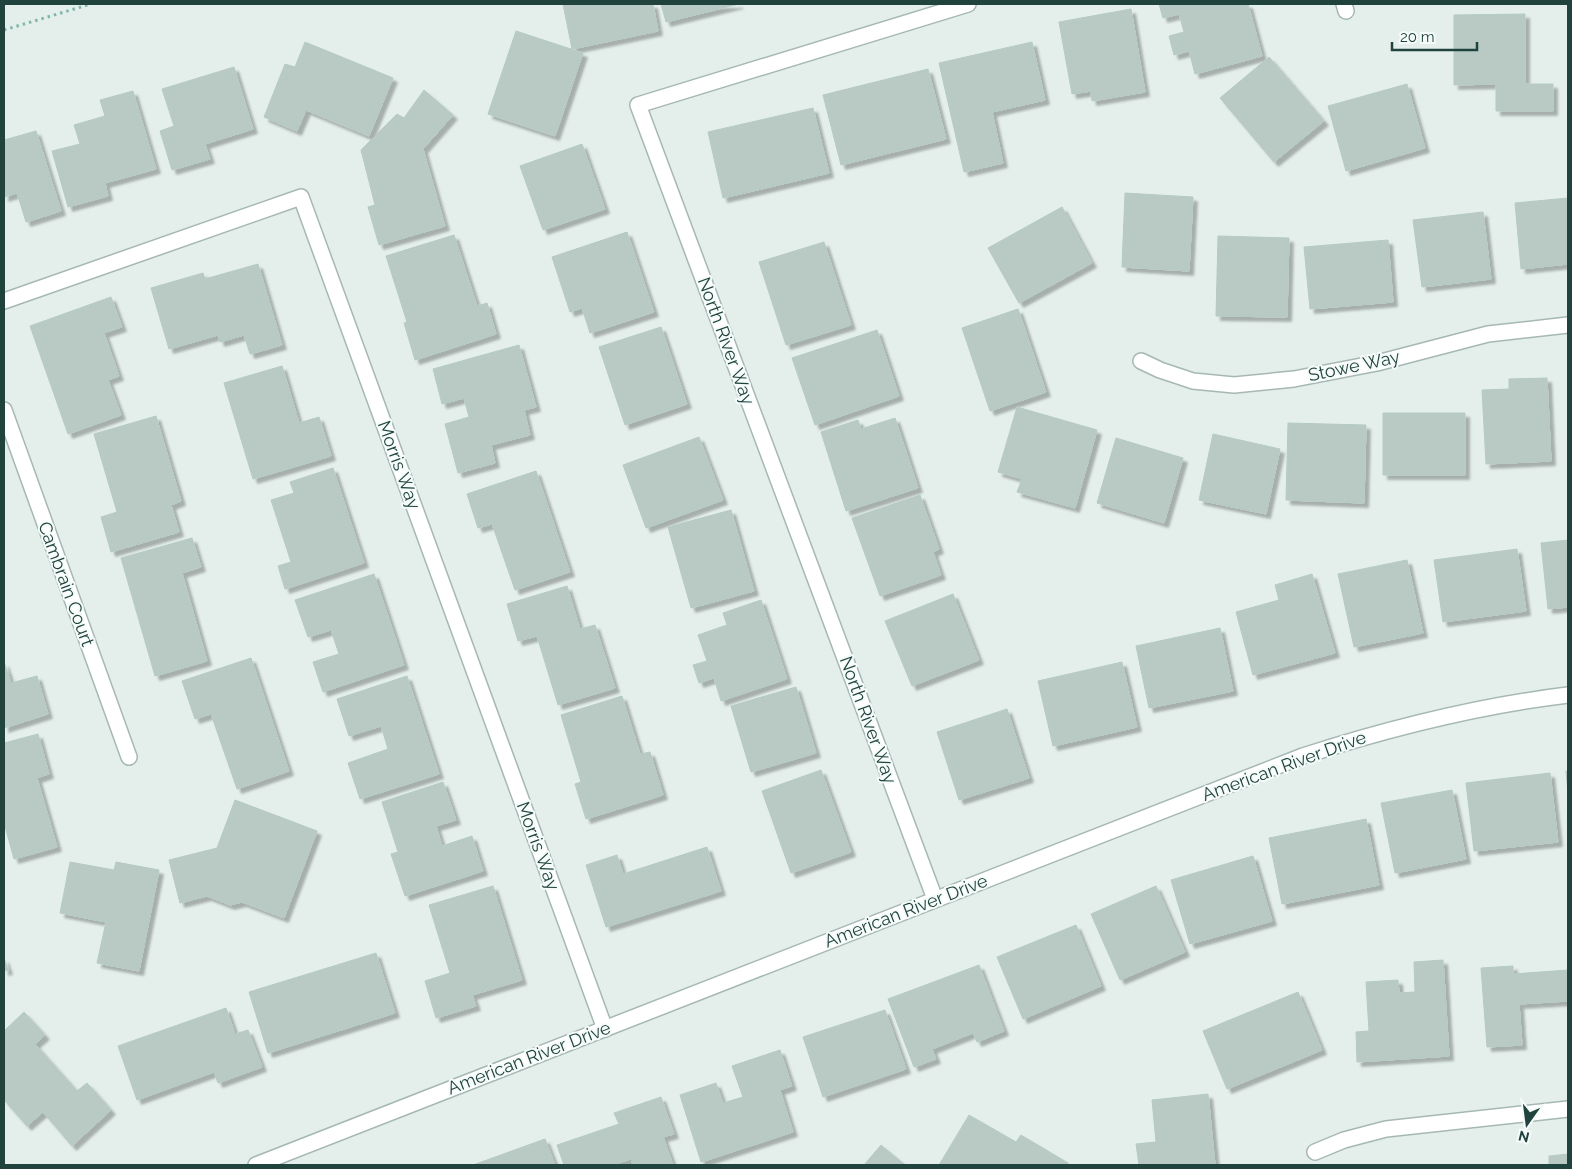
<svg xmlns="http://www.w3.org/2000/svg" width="1572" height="1169" viewBox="0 0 1572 1169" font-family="Raleway,sans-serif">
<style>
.building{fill:#b9cac5;stroke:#b5cac4;filter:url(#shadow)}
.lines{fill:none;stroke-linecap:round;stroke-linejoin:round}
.minor-casing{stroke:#a6b8b4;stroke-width:18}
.tertiary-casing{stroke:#a6b8b4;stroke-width:18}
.path{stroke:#81b6ab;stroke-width:3;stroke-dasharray:2.5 4;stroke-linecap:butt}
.minor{stroke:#fff;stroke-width:15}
.tertiary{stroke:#fff;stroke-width:15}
.labels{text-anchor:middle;stroke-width:4;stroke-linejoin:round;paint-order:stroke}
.street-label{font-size:18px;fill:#21433e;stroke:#f5fbf9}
</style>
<defs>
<filter id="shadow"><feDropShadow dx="4.5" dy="4.5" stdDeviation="1" flood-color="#0004"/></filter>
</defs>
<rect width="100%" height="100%" fill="#e4efeb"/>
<path class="building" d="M563,4H653L658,31L572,49Z
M661,4H739L666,22Z
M1159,4H1248L1262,56L1195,74L1189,51L1174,55L1169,36L1184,32L1179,14L1163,18Z
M1131,9L1145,92L1092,101L1091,91L1072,94L1059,22Z
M1525,14V84H1553V111H1496V84L1454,85V15Z
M516,31L583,53L555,136L488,114Z
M305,42L393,78L369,136L306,110L297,131L264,117L285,64L295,67Z
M1032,42L1045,100L992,112L1003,163L964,172L939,63Z
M1269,57L1324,121L1274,162L1220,98Z
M234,67L253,129L205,144L210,159L172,170L160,131L174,126L162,89Z
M928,69L946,139L841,165L823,95Z
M1407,84L1425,148L1346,171L1328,106Z
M424,90L453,115L423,149L445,226L379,245L368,207L375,205L361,150L397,114L404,118Z
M133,91L156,169L105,183L108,196L68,207L52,151L80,144L74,125L105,116L100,100Z
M813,108L829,173L723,198L708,132Z
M36,131L61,211L26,222L17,193L4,197V140Z
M582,144L605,209L543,230L520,166Z
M1125,193L1193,197L1189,271L1122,267Z
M1568,198V264L1521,269L1515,203Z
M1062,207L1092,263L1019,303L988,248Z
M1483,212L1491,279L1422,287L1413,220Z
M627,232L654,312L590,333L582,308L570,312L552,257Z
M454,235L477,306L487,303L496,334L415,360L404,323L407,322L386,256Z
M1218,236L1289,238L1287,317L1216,316Z
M1388,240L1393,302L1310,309L1304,247Z
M824,242L851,325L786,345L759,262Z
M258,264L282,345L250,354L244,335L220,342L218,335L169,349L151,288L203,273L205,279Z
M111,297L122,327L104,333L119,376L108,380L121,415L68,434L30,326Z
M1018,309L1046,392L990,411L962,328Z
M661,327L687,404L625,425L599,347Z
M877,330L899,396L815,425L792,358Z
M519,345L536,407L524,410L530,435L491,445L495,463L458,473L445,424L469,417L464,398L442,404L433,369Z
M282,366L299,423L319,417L331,456L253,479L224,383Z
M1547,378L1551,461L1486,464L1482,390L1509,389V379Z
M1017,407L1097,430L1075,508L1017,492L1022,479L998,472Z
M1383,413H1465V475H1383Z
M156,416L181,501L171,505L179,532L111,552L101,517L117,512L94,434Z
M895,418L918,488L846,511L821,432L858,420L861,429Z
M1288,423L1366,425L1364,503L1286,500Z
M1213,434L1280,449L1266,514L1199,500Z
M699,437L723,500L646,528L623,465Z
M1116,438L1183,458L1164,523L1097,503Z
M333,468L364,563L285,589L278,566L291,562L271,500L294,493L290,482Z
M536,471L570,572L515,590L492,524L478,528L467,494Z
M920,495L939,549L933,552L941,575L880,596L852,518Z
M731,510L754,591L691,608L668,527Z
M192,538L201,567L182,573L207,661L155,676L121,558Z
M1568,540V607L1548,609L1541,543Z
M1517,549L1526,611L1443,622L1434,560Z
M1407,560L1423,633L1354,647L1338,574Z
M374,574L404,665L323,692L313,662L339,654L331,630L308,637L295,600Z
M1312,574L1335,653L1253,675L1236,612L1279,600L1275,585Z
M567,586L580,629L595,625L615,688L558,705L537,636L518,641L507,604Z
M953,594L979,660L912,686L885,621Z
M761,600L787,679L721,701L714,678L699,683L693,665L707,661L698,635L727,625L723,613Z
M1220,628L1233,691L1149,708L1136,646Z
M251,658L289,771L237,789L211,714L195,719L182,681Z
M4,662L11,683L37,676L48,714L4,728Z
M1122,662L1137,727L1053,746L1038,681Z
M407,676L439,774L360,799L348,763L388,749L381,726L349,736L337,699Z
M796,687L816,753L751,772L731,706Z
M622,696L640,754L650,752L663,795L586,819L575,784L581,782L561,715Z
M1007,709L1029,778L959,800L937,732Z
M38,734L49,774L37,778L57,847L14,859L4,823V743Z
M821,770L851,852L791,873L762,791Z
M1566,771H1568V793Z
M1550,773L1558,842L1474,851L1466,783Z
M443,782L456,820L436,826L442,846L472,836L483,871L405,896L391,854L398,852L382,802Z
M1452,790L1466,859L1395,873L1381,803Z
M235,800L317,831L284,918L242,902L230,905L207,896L180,903L169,860L217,848Z
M1366,819L1379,885L1282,904L1269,838Z
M707,847L721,891L606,927L586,865L617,855L623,874Z
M1253,856L1272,921L1190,944L1171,880Z
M70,862L114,870L116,862L159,870L139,971L97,963L106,922L60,913Z
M493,886L522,980L472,995L476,1006L436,1018L425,981L450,973L429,905Z
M1156,886L1185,952L1120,980L1091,914Z
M1076,925L1101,986L1023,1019L997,957Z
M376,953L395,1013L268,1053L249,992Z
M4,958L8,970L4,971Z
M1443,960L1449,1056L1357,1062L1356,1032L1369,1031L1366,982L1398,980L1399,993L1415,992L1414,962Z
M979,965L1004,1031L977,1042L973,1033L932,1049L936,1059L914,1067L888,999Z
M1513,966V974L1568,970V1001L1519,1004L1522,1045L1487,1047L1481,968Z
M1298,992L1322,1050L1227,1089L1203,1031Z
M226,1008L235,1034L248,1030L262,1067L218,1083L214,1072L137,1100L118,1046Z
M885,1010L906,1069L823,1097L803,1037Z
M24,1012L45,1035L35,1044L77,1091L87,1083L111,1110L72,1146L43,1112L27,1126L4,1100V1031Z
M780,1050L792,1086L780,1090L793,1132L701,1162L680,1095L716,1083L723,1103L743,1097L732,1066Z
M1208,1094L1215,1165H1139L1136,1144L1156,1142L1152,1100Z
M661,1097L674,1134L663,1137L673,1165H633L631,1159L612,1165H564L557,1145L619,1124L614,1113Z
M969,1115L1016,1142L1021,1135L1068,1163L1066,1165H939Z
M545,1139L555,1165H473Z
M881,1145L905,1165H864Z
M1568,1154V1165H1549V1156Z"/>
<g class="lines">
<g class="minor-casing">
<path id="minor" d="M1344,4L1346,11
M4,301L301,197L605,1029
M1141,361L1160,370L1193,381L1234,385L1294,379L1377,363L1488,334L1568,325
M4,410L129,757
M935,899L638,105L968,4
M1315,1152L1344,1140L1386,1129L1568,1109"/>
</g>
<g class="tertiary-casing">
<path id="tertiary" d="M256,1165L1303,756C1390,728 1477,706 1568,695"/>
</g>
<path class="path" d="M4,30L91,4"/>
<use href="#minor" class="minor"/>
<use href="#tertiary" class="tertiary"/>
</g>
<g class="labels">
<g class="street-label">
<text transform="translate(726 341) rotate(70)" y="6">North River Way</text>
<text transform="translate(1354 366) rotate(-12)" y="6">Stowe Way</text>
<text transform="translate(399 465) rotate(70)" y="6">Morris Way</text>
<text transform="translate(66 584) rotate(70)" y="6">Cambrain Court</text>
<text transform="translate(868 720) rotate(70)" y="6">North River Way</text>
<text transform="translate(1284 766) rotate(-20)" y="6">American River Drive</text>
<text transform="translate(538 846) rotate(70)" y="6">Morris Way</text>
<text transform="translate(906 911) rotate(-21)" y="6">American River Drive</text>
<text transform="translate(529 1058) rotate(-21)" y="6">American River Drive</text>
</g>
</g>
<rect width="1572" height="1169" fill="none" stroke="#21433e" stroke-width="10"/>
<g transform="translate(1527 1124) rotate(194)" stroke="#f5fbf9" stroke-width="4" paint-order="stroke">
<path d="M0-4L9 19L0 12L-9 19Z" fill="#21433e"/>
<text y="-8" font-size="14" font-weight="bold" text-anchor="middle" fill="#21433e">N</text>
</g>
<path d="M1392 42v8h85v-8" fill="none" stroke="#21433e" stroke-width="2.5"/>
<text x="1400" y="42" font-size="15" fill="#21433e" stroke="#f5fbf9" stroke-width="4" paint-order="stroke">20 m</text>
</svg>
